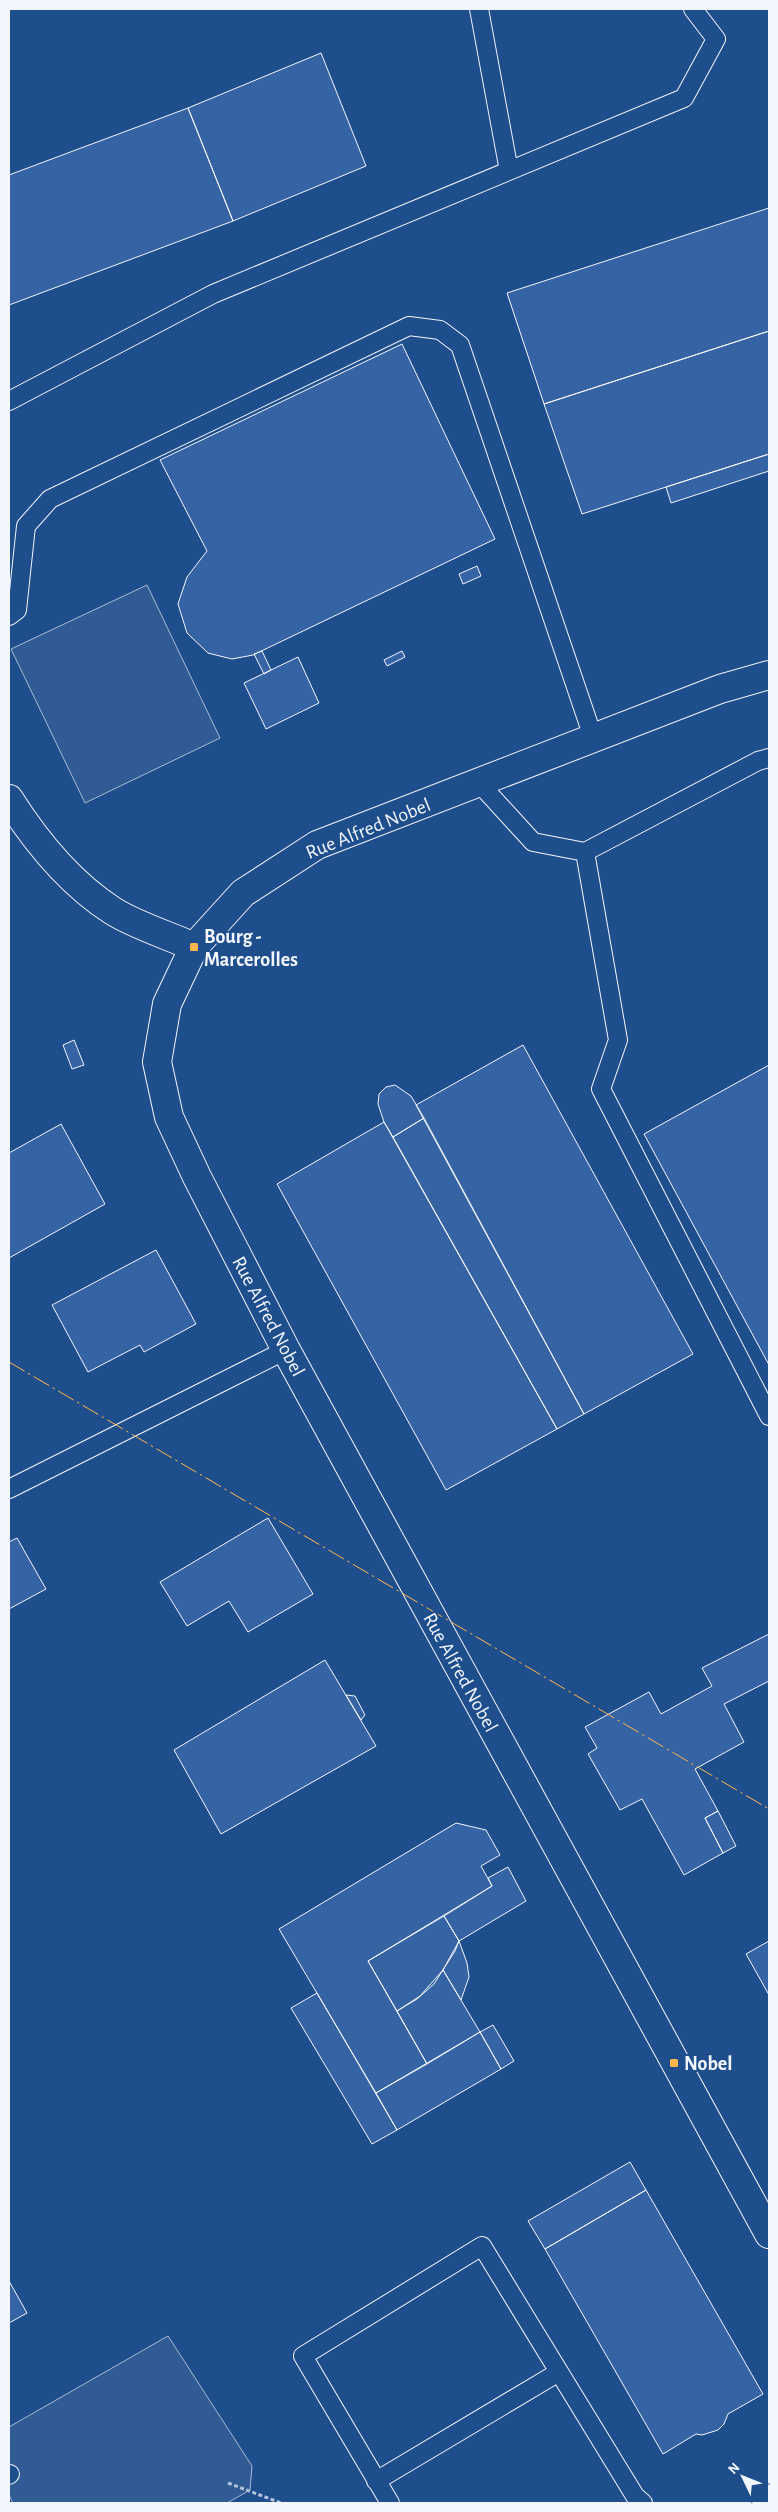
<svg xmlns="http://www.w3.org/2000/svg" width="778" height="2512" viewBox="0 0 778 2512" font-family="'Alegreya Sans',sans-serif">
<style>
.parking{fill:#305b95;stroke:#a8bbd7}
.building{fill:#3563a3;stroke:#f2f6ff}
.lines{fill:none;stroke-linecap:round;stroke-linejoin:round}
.lane-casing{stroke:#f2f6ff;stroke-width:20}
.street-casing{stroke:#f2f6ff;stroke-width:30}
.path{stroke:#b3c4dc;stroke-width:3;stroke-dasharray:4 2.5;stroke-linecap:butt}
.lane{stroke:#1f4e8c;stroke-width:18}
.street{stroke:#1f4e8c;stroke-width:28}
.power{stroke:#ffb74d;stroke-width:1;stroke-dasharray:18 4 2.5 4;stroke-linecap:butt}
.poi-dot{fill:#ffb74d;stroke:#1f4e8c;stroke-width:2}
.labels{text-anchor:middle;stroke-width:4;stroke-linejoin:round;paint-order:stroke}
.street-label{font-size:20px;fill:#f2f6ff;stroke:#1f4e8c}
.poi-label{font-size:20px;font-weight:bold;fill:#f2f6ff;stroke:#1f4e8c;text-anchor:start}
</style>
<rect width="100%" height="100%" fill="#1f4e8c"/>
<path class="parking" d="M147,585L220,738L85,803L11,649Z
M168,2336L252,2466L250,2490L227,2503H13L9,2495V2427Z"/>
<path class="building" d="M321,53L366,166L233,221L188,108Z
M188,108L233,221L9,305V175Z
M769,208V331L544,404L507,293Z
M769,331V454L582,514L544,404Z
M402,344L495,539L253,655L232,659L208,653L187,633L178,604L187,577L207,551L160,460Z
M769,454V471L671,503L666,487Z
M477,566L481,576L463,584L459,574Z
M262,651L271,670L264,674L254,654Z
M402,651L405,657L387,666L384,660Z
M298,657L319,703L266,729L244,683Z
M74,1040L84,1065L72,1069L63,1045Z
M523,1045L693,1354L584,1414L416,1105Z
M769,1065V1365L644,1134Z
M395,1085L411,1096L424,1118L393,1137L384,1122L378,1104L379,1094L386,1087Z
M424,1118L584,1414L557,1429L393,1137Z
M384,1122L557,1429L446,1490L277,1184Z
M61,1124L105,1204L9,1258V1153Z
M156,1250L196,1324L144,1352L140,1345L88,1372L52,1305Z
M268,1518L313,1594L248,1632L229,1601L187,1626L160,1582Z
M17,1538L46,1589L9,1609V1542Z
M769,1634V1681L724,1704L744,1742L695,1769L718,1811L705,1818L723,1853L684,1875L642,1799L620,1810L588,1754L597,1748L585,1727L649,1692L661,1714L712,1686L702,1668Z
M325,1660L376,1746L221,1834L174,1750Z
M346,1695L355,1696L365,1715L361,1720Z
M718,1811L736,1846L723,1853L705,1818Z
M456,1823L486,1830L500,1855L481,1866L492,1886L368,1961L427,2064L376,2093L279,1929Z
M508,1867L526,1901L459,1941L444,1916L492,1886L488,1878Z
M444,1916L459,1941L455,1951L434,1984L417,1999L397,2011L368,1961Z
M459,1941L467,1963L469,1977L461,2000L443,1970Z
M769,1941V1995L746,1954Z
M443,1970L480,2032L427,2064L397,2011L420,1996Z
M317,1993L397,2130L372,2144L291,2008Z
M493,2025L514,2061L501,2069L480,2032Z
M480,2032L501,2069L397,2130L376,2093Z
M630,2162L646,2190L545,2249L528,2221Z
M646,2190L763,2394L728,2414L724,2424L718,2430L702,2435L696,2434L663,2454L545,2249Z
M9,2281L27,2313L9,2323Z"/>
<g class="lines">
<g class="lane-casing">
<path id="lane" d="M479,9L509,171
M9,401L213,294L684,98L716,39L693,9
M9,616L17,610L26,526L50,499L409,326L440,330L460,345L593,737
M480,784L533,842L585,852L758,761L769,758
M585,852L618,1040L601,1089L769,1416
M9,1489L286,1350
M9,2475L10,2474
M376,2481L559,2372
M390,2503L303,2356L482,2246L635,2496L643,2503"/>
</g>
<g class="street-casing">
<path id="street" d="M769,675L720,689L317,845L243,893L194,947L167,1004L157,1062L169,1117L197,1177L286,1350L769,2234
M9,799C35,840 71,884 113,911C135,925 170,936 194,947"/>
</g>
<path class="path" d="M228,2483L281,2503"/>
<use href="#lane" class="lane"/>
<use href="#street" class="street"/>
<path class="power" d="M9,1362L769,1809"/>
</g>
<g class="poi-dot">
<rect x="189" y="942" width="10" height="10" rx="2.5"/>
<rect x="669" y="2058" width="10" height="10" rx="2.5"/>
</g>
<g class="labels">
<g class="street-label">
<text transform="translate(368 828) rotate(-22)" y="7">Rue Alfred Nobel</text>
<text transform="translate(269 1316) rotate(62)" y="7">Rue Alfred Nobel</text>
<text transform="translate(461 1672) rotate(61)" y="7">Rue Alfred Nobel</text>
</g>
<g class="poi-label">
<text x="204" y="943">Bourg -<tspan x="204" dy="23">Marcerolles</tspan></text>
<text x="684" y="2070">Nobel</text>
</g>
</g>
<rect width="778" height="2512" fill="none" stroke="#f2f6ff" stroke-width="20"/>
<g transform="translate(743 2477) rotate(313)" stroke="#1f4e8c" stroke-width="4" paint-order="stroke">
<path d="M0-4L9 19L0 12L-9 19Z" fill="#f2f6ff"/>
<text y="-8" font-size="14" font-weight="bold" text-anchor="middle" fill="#f2f6ff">N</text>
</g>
</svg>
